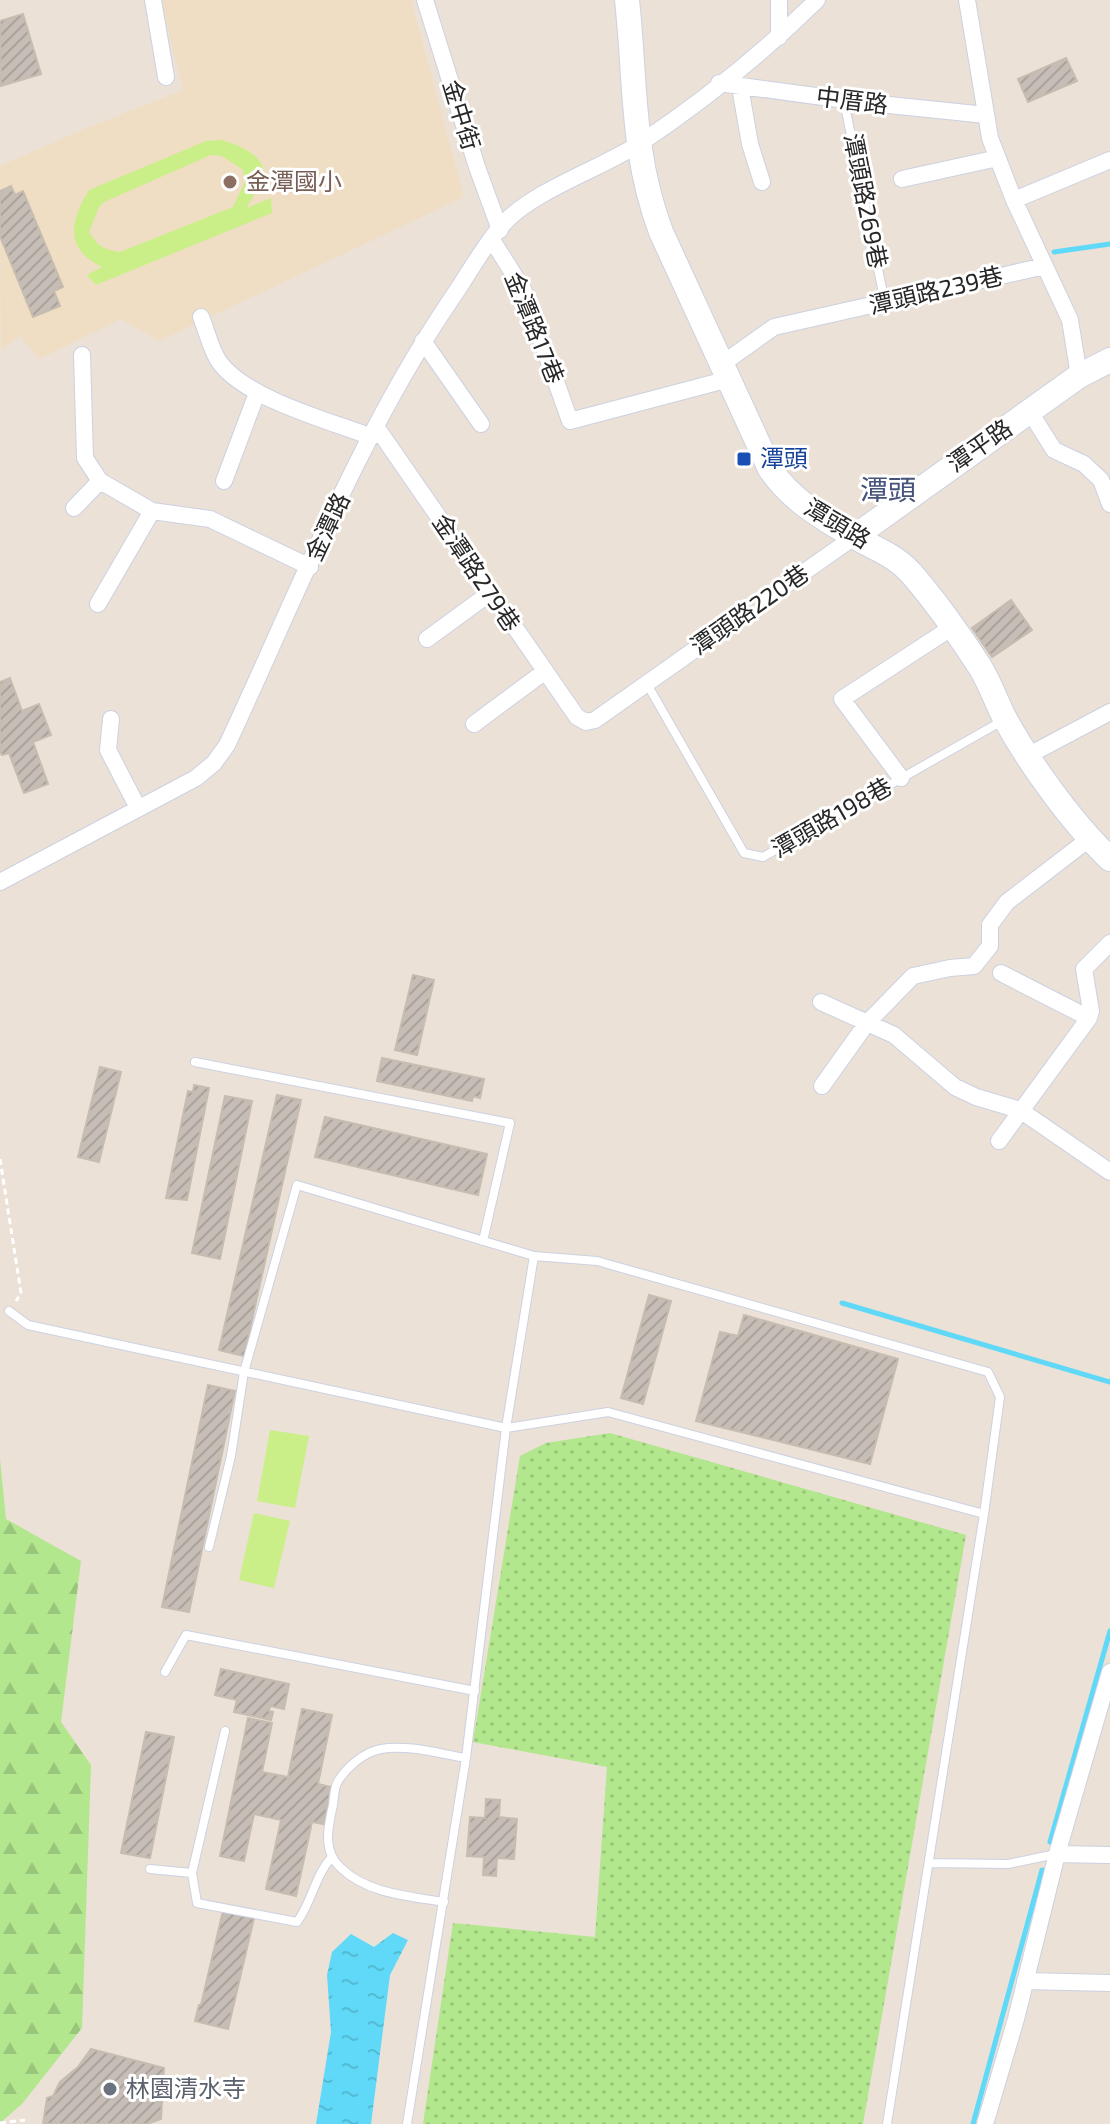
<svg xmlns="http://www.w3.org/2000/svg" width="1110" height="2124" viewBox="0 0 1110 2124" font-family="'Exo 2','Noto Sans TC',sans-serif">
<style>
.education{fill:#efdec3}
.grass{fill:url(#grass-dots)}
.forest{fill:url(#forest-firs)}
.pitch{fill:#cbef88;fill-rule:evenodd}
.water{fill:url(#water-ripples)}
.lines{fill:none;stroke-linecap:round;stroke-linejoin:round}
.stream{stroke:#5fd9f7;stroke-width:5}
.building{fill:url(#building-hatch);stroke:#c6bdb0;stroke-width:2}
.lane-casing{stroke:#ccd1e2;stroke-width:10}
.street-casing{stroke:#ccd1e2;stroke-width:18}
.secondary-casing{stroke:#ccd1e2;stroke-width:26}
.path{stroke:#fff;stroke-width:3;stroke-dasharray:6 4;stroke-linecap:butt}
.lane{stroke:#fff;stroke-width:8}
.street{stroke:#fff;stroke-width:16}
.secondary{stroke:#fff;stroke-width:24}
.education-dot{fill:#8d6e63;stroke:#fff;stroke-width:3}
.transit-dot{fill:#1a4fb4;stroke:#fff;stroke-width:3}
.worship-dot{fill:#6b7280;stroke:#fff;stroke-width:3}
.labels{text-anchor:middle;stroke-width:6;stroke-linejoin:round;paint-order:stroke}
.street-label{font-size:24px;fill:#272727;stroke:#fff}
.education-label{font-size:24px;fill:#785e54;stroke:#fff;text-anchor:start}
.transit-label{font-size:24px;fill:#164399;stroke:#fff;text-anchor:start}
.worship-label{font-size:24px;fill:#5b616d;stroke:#fff;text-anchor:start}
.quarter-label{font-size:28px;fill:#45527a;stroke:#fff}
</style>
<defs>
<pattern id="grass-dots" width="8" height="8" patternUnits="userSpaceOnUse" patternTransform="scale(2)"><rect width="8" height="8" fill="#b2e78d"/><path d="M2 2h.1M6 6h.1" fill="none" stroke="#99c67a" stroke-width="1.8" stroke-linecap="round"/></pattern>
<pattern id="forest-firs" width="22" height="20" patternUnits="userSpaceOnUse" patternTransform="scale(2)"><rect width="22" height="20" fill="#b2e78d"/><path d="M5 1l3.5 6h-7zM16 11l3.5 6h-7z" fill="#99c67a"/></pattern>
<pattern id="water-ripples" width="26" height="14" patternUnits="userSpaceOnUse" patternTransform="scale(2)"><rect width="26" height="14" fill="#5fd9f7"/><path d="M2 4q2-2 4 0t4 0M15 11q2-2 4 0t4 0" fill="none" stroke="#53bad4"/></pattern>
<pattern id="building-hatch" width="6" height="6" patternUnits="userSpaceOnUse" patternTransform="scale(2)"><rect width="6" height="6" fill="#c6beb6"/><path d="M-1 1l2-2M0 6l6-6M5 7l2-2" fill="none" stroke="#aaa39c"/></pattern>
</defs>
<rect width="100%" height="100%" fill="#ebe1d6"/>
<path class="education" d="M161,0H411L464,197L159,341L121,319L39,359L20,336L1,351L0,166L82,130L183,90Z"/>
<path class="grass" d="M610,1433L966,1535L863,2124H423L453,1923L595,1937L607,1767L473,1742L520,1456L546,1443Z"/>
<path class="forest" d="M0,1459L6,1519L81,1561L61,1722L91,1765L82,2028L22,2104L0,2123Z"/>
<path class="pitch" d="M221,140C237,144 268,156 263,177C260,187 251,198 247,208L271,198L272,213L96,285L87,275L102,267C65,249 69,223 89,190L206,141ZM211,155L222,156L243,170L245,182L233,207L120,252C105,250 97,246 89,232L99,207L104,202Z
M270,1430L309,1436L295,1508L257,1501Z
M254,1513L290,1521L274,1588L239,1580Z"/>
<path class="water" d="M393,1933L408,1940L390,1975L371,2124H316L331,2032L327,1975L332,1952L351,1934L374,1947Z"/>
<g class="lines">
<path class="stream" d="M1054,252L1110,244
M842,1303L1110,1382
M1050,1842L1110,1631
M973,2124L1042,1870"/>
</g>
<path class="building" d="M23,14L41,74L1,86L0,21Z
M1066,58L1077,81L1028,102L1018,79Z
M11,186L15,195L23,191L63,287L54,291L60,306L33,317L0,236V191Z
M1011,600L1032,630L992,657L972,628Z
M10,678L22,711L39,704L51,735L33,742L48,784L24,793L9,753L2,755L0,752V682Z
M413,975L434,980L417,1055L395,1050Z
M382,1058L484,1079L480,1098L473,1096L472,1101L377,1081Z
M100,1067L121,1072L99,1162L78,1157Z
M194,1085L209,1088L187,1200L166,1198L188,1091L193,1092Z
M277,1095L301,1100L244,1356L219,1350Z
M225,1096L252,1101L220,1259L192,1253Z
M325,1117L487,1154L478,1195L315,1157Z
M649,1295L671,1301L643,1404L621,1398Z
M744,1315L898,1359L870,1464L696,1421L720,1332L738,1336Z
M208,1385L235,1391L189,1612L162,1607Z
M221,1669L289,1684L284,1709L270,1706L269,1711L273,1712L271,1720L234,1712L237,1700L215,1695Z
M302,1709L332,1715L318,1784L331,1787L324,1824L312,1822L296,1896L266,1889L281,1820L254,1814L244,1861L220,1856L248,1718L272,1723L262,1772L288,1777Z
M146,1732L174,1737L150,1858L121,1853Z
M486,1799L500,1800L499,1817L517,1819L514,1859L497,1858L496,1876L483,1875L484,1857L467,1856L470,1817L485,1818Z
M223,1911L254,1918L228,2029L195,2021L199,2005H201Z
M91,2049L164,2068L161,2119L147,2124H43L47,2098L53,2096L60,2082L78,2067Z"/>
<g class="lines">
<g class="lane-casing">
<path id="lane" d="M844,101L885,303
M647,684L744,853L763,857L1002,721
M195,1062L510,1123L483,1241
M534,1256L597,1261L988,1372L1000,1397L984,1514
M9,1311L28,1325L506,1428L608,1412L984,1514L887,2124
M209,1547L231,1456L244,1372L297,1185L534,1256L506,1428L466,1758L407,2124
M165,1672L186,1635L475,1691
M225,1731L192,1873L197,1903L297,1922C312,1902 315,1875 332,1857
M929,1863L1008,1864L1056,1854
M150,1869L192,1873
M444,1902C409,1896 368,1894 341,1868C322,1851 328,1827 333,1805C334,1798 334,1788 338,1781C347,1767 364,1752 381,1749C408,1744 440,1754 466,1758"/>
</g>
<g class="street-casing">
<path id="street" d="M153,0L166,77
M425,0L477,167L500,230
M779,0V37
M967,0L990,138L1014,200L1070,320L1079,376
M719,83L860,102L986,115
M740,87L750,144L762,182
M902,179L998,158
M1014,200L1110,160
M492,240L523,289L570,421L729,379
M201,317C207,331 211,351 220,363C247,399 330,421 372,437
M423,341L481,424
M82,355L85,458L100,481L152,511L210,519L310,567
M722,364L774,327L1045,266
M1030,412L1054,450L1084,464L1101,480L1110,504
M377,428L577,717L586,722L595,720L731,624
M224,481L257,393
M74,508L100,481
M766,599L854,537
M98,604L152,511
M427,639L490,593
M111,719L108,750L138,808
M474,724L544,672
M1029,755L1110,712
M901,778L842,699L951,628
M0,882L196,778L214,763L227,745C296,597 360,433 452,298C470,272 486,241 508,219C539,189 601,168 639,144C702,102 763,53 817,0
M1001,973L1089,1018
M821,1002L894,1035L955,1087L976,1097L1020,1110L1110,1172
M822,1086L867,1023L913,976L950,968L974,966L990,946V925L1007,902L1089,839
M999,1141L1089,1018L1091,1011L1084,969L1110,943
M1057,1854L1110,1855
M1025,1981L1110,1983
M985,2124L1016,2019L1057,1854L1110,1672"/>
</g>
<g class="secondary-casing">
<path id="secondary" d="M627,0C636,83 631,152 661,232L770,469C791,500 823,519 855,537C875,549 895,555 911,573C936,602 960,636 980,667C990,683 996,701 1004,717C1029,763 1072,823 1110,859
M854,537L1079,376L1110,360"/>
</g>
<path class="path" d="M0,1159L21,1293L16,1301
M0,2123L25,2120"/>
<use href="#lane" class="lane"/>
<use href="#street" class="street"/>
<use href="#secondary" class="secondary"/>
</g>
<circle class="education-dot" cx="230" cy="182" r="8"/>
<rect class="transit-dot" x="736" y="451" width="16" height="16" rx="4"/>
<circle class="worship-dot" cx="110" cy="2089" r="8"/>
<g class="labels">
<g class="street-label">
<text transform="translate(852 101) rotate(7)" y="8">中厝路</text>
<text transform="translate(461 115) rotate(73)" y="8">金中街</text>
<text transform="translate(865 201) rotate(79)" y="8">潭頭路269巷</text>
<text transform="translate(936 291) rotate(-13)" y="8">潭頭路239巷</text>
<text transform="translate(534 328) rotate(68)" y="8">金潭路17巷</text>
<text transform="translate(980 446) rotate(-35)" y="8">潭平路</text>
<text transform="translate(837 524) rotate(31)" y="8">潭頭路</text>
<text transform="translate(328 527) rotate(-65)" y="8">金潭路</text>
<text transform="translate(476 573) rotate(56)" y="8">金潭路279巷</text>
<text transform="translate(750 610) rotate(-35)" y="8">潭頭路220巷</text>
<text transform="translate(832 818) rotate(-30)" y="8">潭頭路198巷</text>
</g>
<g class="education-label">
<text x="246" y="190">金潭國小</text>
</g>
<g class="transit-label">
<text x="760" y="467">潭頭</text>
</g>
<g class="worship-label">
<text x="126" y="2097">林園清水寺</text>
</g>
<g class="quarter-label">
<text x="888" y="500">潭頭</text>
</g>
</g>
</svg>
